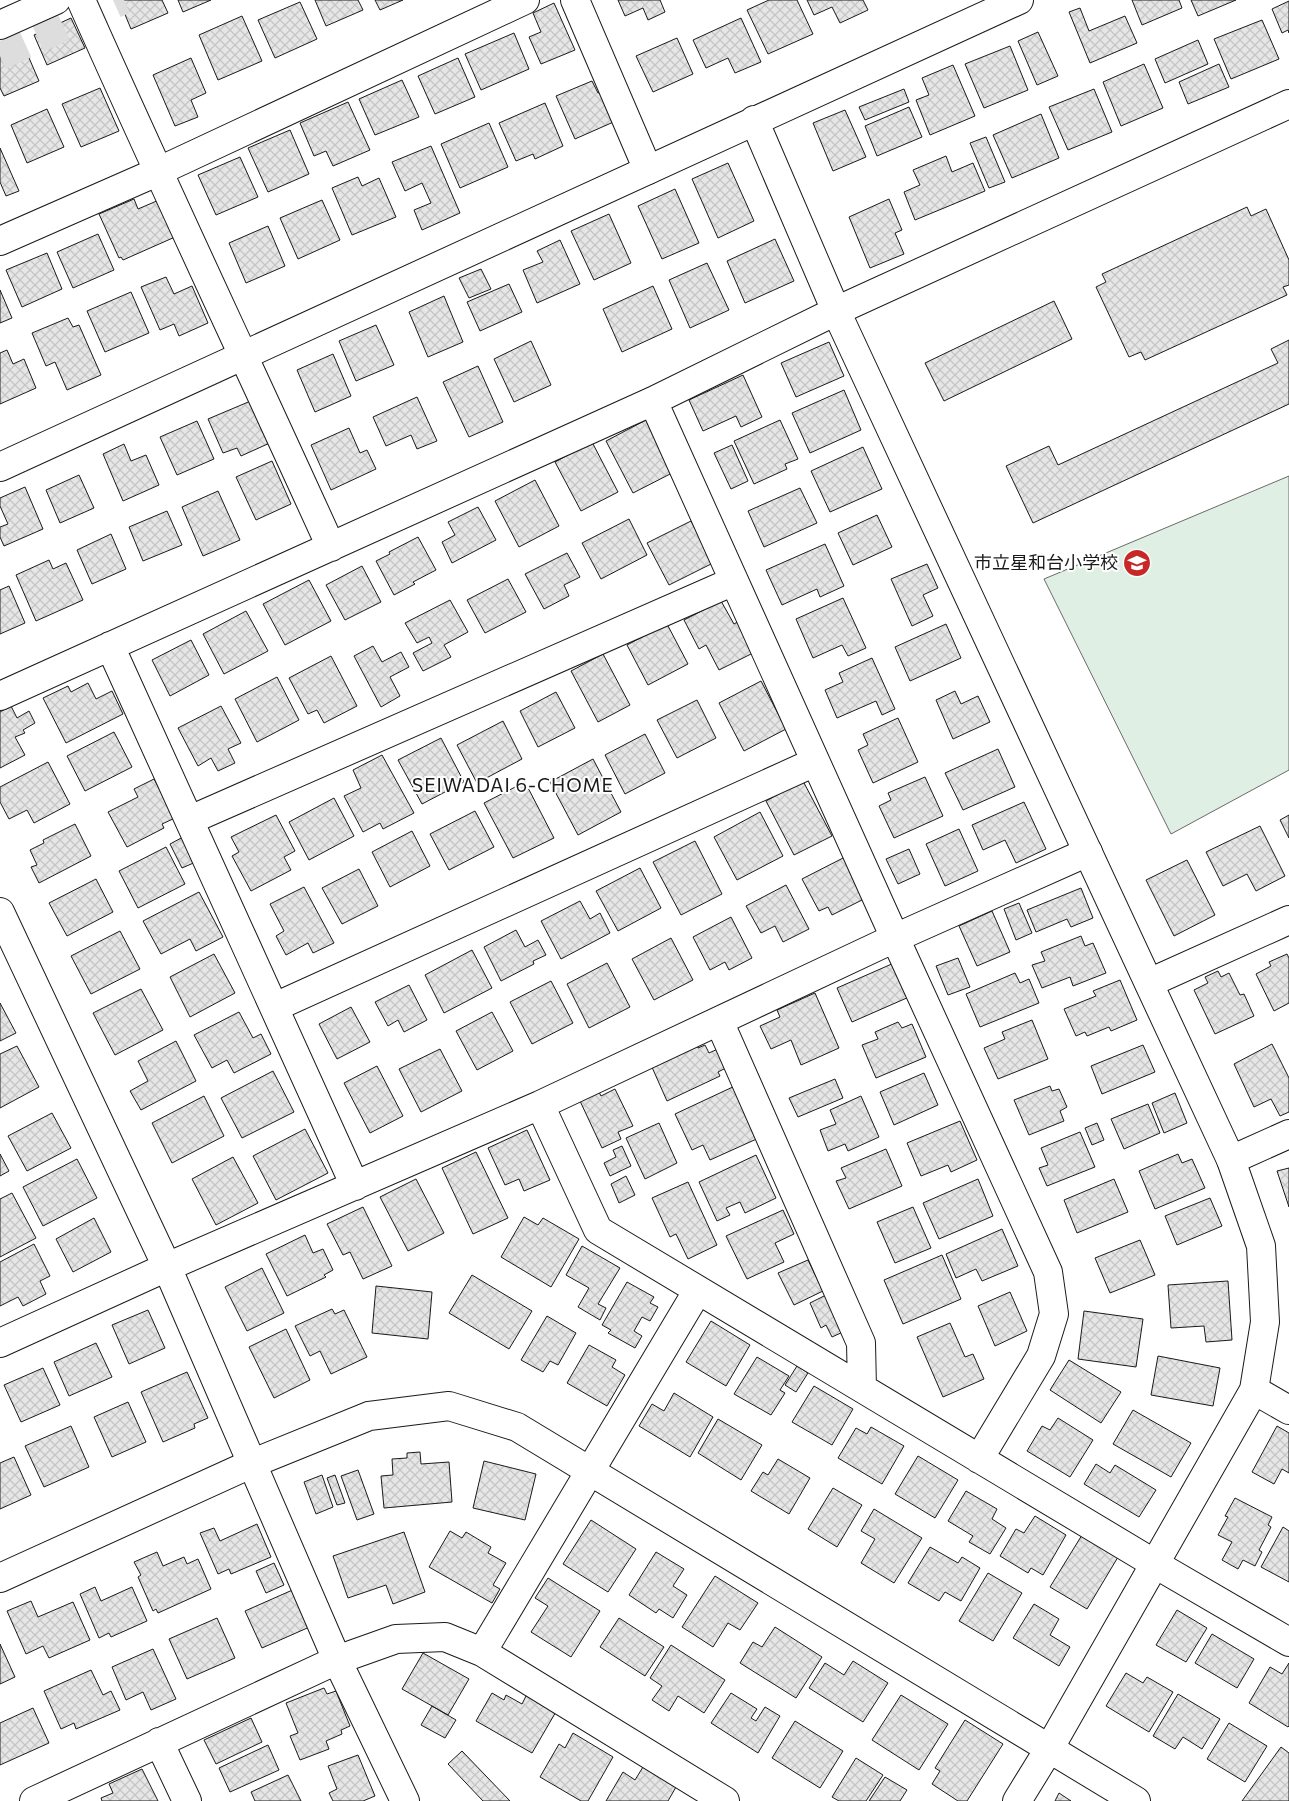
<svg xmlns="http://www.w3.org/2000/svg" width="1289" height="1801" viewBox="0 0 1289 1801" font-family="Commissioner,'Noto Sans JP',sans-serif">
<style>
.green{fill:#e0efe3;stroke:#6a6a6a}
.building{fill:url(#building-cross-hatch);stroke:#1a1a1a}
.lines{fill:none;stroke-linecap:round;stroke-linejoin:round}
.highway-tunnel{stroke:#ddd;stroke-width:28;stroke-dasharray:28 14;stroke-linecap:butt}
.street-casing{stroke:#1a1a1a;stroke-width:30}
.secondary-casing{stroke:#1a1a1a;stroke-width:30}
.street{stroke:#fff;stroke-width:28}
.secondary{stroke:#fff;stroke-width:28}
.labels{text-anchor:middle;stroke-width:4;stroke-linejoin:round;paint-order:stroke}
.poi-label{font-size:18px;fill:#1a1a1a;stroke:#fff;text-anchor:end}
.neighbourhood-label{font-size:19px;letter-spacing:1px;fill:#1a1a1a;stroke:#fff}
</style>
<defs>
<pattern id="building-cross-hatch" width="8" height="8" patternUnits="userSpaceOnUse" patternTransform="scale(1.25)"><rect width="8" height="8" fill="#e6e6e6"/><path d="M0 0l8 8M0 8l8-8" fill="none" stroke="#c5c5c5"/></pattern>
</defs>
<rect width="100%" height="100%" fill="#fff"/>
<path class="green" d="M1289,476V770L1171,834L1044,579Z"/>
<path class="building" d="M119,0H162L168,13L131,29Z
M178,0H211L183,12Z
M315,0H358L363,10L326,26Z
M375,0H403L380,10Z
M618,0H660L665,12L648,20L643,8L625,16Z
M769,0H797L813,34L768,54L747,10Z
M807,0H863L868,10L840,23L832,7L814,15Z
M1132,0H1179L1182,8L1142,25Z
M1191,0H1236L1198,16Z
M1289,1V33L1288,30L1282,33L1272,9Z
M300,2L317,39L275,58L258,20Z
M554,3L575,50L541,64L529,37L541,32L533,13Z
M1080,8L1089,31L1125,16L1137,43L1090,63L1069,12Z
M242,16L262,61L218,80L199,35Z
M71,18L85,48L47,65L34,35Z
M741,18L761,62L735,73L728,58L706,68L693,40Z
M1262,20L1279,59L1231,79L1214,39Z
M1038,32L1058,76L1037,85L1018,41Z
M514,33L529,69L481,90L465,54Z
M20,37L39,81L4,96L0,88V46Z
M677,38L693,74L653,92L636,56Z
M1198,40L1208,64L1165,83L1155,59Z
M1010,46L1028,90L984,108L965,64Z
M191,58L206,93L191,100L198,117L175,126L153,75Z
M458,58L475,97L435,114L418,76Z
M1144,64L1163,108L1121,126L1103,82Z
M1219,64L1229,87L1188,104L1179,82Z
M953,65L975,116L930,135L916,100L929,95L922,78Z
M402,80L419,117L375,135L359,99Z
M592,81L598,93L605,90L618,120L575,139L556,96Z
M100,88L119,131L81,147L62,104Z
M904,89L909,102L865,120L859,107Z
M1094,89L1112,132L1068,150L1049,107Z
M348,102L370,150L333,166L326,151L314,156L300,123Z
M545,103L563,146L535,159L533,154L516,161L499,123Z
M909,107L922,137L877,156L865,126Z
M47,109L64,147L27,163L11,125Z
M845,110L866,157L833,171L813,123Z
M1041,114L1059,158L1012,178L993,135Z
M489,123L508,167L460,188L441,144Z
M290,130L309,174L268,192L248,148Z
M986,137L1005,182L989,188L970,143Z
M431,146L460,213L422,230L414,210L431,203L422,183L405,191L392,162Z
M0,148L19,191L6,196L0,182Z
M946,156L952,172L973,163L985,191L915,220L904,192L920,185L913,170Z
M240,157L258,197L216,215L198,175Z
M728,163L754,221L718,238L692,179Z
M358,177L362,186L379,178L396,217L352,235L332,188Z
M675,189L699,243L662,259L638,206Z
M134,199L138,209L159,200L175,237L123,260L121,257L119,258L99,214Z
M889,199L902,230L895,233L904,254L870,268L849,217Z
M322,200L340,240L298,259L280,218Z
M1247,207L1251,216L1266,209L1289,260V285L1283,287L1287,295L1145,360L1141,352L1129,357L1096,287L1106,282L1102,274Z
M609,214L631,263L594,280L571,231Z
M268,226L285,266L246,283L229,243Z
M98,234L114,270L73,288L57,252Z
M775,239L794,281L745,303L727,261Z
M560,240L580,284L537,303L523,270L543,262L537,251Z
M47,253L62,289L22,307L6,270Z
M707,263L729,310L690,328L669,280Z
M481,269L491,289L469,298L459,278Z
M166,277L174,294L192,286L208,323L179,336L174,324L160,330L141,287Z
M509,284L522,312L480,331L467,302Z
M653,286L672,329L622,352L603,309Z
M0,290L12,318L0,323Z
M131,292L149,333L105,352L87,311Z
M444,296L463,342L428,357L409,312Z
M1054,301L1072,339L944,401L925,363Z
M68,318L73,327L79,325L101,375L67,390L55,362L46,366L32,333Z
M376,325L394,365L356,381L339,341Z
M1289,340V404L1033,523L1006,466L1049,446L1058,465L1278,363L1271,349Z
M531,341L551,385L514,402L494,359Z
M829,342L844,376L796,397L781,363Z
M7,350L13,364L24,359L36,388L0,404V353Z
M333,354L351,396L315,412L297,370Z
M478,366L503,422L469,437L443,382Z
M743,375L762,417L741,427L736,416L703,431L689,400Z
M844,390L861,430L810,453L792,413Z
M417,397L437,441L417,449L411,435L386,446L373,417Z
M253,400L272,442L241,456L237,448L223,453L208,419Z
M646,420L674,472L633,493L606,441Z
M780,420L798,459L785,464L787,469L754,484L734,441Z
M197,421L214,459L177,475L160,437Z
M349,428L360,453L367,450L376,469L331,490L311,445Z
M592,442L618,492L581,511L555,462Z
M124,444L131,461L146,455L159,485L123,501L103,454Z
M732,445L748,481L731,489L714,453Z
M863,447L882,489L830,512L811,471Z
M272,461L291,504L256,520L236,477Z
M79,475L94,508L60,523L46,490Z
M535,480L559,526L519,547L495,501Z
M25,487L43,529L4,546L0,537V527L8,524L0,506V498Z
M800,488L817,523L764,547L748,511Z
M218,491L240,540L203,556L182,507Z
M478,507L496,540L452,563L442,542L455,535L448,522Z
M167,511L182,545L143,561L129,527Z
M877,515L892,547L853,565L838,533Z
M629,519L647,555L601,579L582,543Z
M691,521L713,563L669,585L647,543Z
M111,534L126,569L92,584L77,550Z
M418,537L436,570L413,582L415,584L394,595L376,561L390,554L389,552Z
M825,544L844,586L820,597L817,589L782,605L766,570Z
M567,553L580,577L564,585L569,596L544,609L525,574Z
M49,560L53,569L66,563L83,600L36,621L16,575Z
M927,564L938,588L923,595L933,616L912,626L891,579Z
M362,566L381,602L345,620L326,585Z
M508,579L526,612L485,633L467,600Z
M309,580L331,621L285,645L263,604Z
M9,586L25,623L0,634V590Z
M843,598L866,648L848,656L842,645L813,658L796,619Z
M450,600L468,632L444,645L451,657L423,671L413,653L432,643L429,637L417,643L405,623Z
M721,601L734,624L741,620L757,651L719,670L706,645L699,649L684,620Z
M246,611L268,651L224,674L203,634Z
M667,624L688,664L648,685L627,645Z
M946,624L961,658L910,681L895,647Z
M191,640L209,675L170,696L152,660Z
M373,646L382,662L401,652L409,667L390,677L400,696L381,707L354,656Z
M603,654L630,705L598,722L571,671Z
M331,656L357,706L324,723L317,710L308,714L289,678Z
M872,658L895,709L882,715L876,701L837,718L825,690L843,682L839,673Z
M277,677L299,720L257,742L235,699Z
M761,681L786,729L744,751L719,703Z
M88,683L96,699L112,691L123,714L66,743L43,698L68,686L71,692Z
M955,691L961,704L978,696L990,722L953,739L936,700Z
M556,692L575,728L538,747L520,711Z
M697,700L716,738L677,758L657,720Z
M11,706L17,718L29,711L35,723L23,730L25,733L15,737L25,755L0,768V712Z
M221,706L241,743L228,749L235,763L218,771L211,758L198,766L178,728Z
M898,718L918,762L873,783L858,750L868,745L863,734Z
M503,721L522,759L477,783L457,745Z
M114,732L132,767L85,791L67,756Z
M645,734L665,773L625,794L605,755Z
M441,738L464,782L422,804L398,760Z
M998,749L1015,787L963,810L945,773Z
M382,755L414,813L383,829L380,823L363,832L344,796L361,788L353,770Z
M593,759L621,812L578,835L550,782Z
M48,762L70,804L34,823L27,810L9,819L0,802V787Z
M925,777L943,816L894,838L879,806L891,800L888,793Z
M154,779L175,818L162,824L164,828L127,847L108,812L138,797L134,789Z
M803,781L832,836L794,855L766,801Z
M525,782L554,838L513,858L484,803Z
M334,798L354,836L309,860L289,822Z
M1024,802L1046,849L1016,863L1005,840L983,850L972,825Z
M475,811L494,847L449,870L430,834Z
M760,812L783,856L737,880L714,837Z
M276,815L295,851L284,857L291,870L251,891L232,856L239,852L231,837Z
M1289,815V838L1280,820Z
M75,824L91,856L39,883L31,867L37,865L30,850L44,843L43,840Z
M1260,826L1285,876L1256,891L1247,874L1223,886L1206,852Z
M959,829L978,871L945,886L926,844Z
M412,831L430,866L390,887L372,852Z
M185,836L198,861L182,868L170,844Z
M695,841L722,894L681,915L653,862Z
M166,847L185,884L138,908L119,871Z
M909,849L920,874L898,884L886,859Z
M845,857L866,898L832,915L828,907L819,911L802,879Z
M1187,860L1215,915L1174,936L1146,880Z
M640,868L661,908L618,931L596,891Z
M359,869L378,906L342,924L322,888Z
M96,879L113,912L67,936L49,903Z
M786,885L809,929L783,942L775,926L761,933L746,906Z
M304,887L334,943L313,953L308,943L286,955L276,936L284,931L270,904Z
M1081,888L1093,918L1071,927L1067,919L1036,932L1027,910Z
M199,892L223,937L196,951L190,939L161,954L143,921Z
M580,901L590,919L600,913L610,933L561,959L541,921Z
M1019,903L1032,933L1016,940L1004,909Z
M992,911L1010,952L977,966L959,926Z
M731,917L752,958L729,970L725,962L710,970L693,937Z
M516,930L525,947L538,940L546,955L533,961L534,964L501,981L484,947Z
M120,931L140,969L91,994L71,956Z
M1081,936L1085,946L1093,943L1106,973L1073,986L1070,977L1042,988L1032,965L1045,961L1041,952Z
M671,938L693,980L654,1000L632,959Z
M472,950L492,988L444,1013L425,975Z
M214,954L235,993L190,1017L170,977Z
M1287,954L1289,958V1003L1274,1011L1256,974L1271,966L1269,962Z
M958,958L970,987L948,995L936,966Z
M607,963L630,1007L589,1028L567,984Z
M894,963L909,997L852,1022L837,988Z
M1218,971L1221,977L1229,973L1240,995L1244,994L1254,1016L1215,1034L1194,990L1208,983L1205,977Z
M1015,973L1020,983L1029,979L1039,1003L980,1027L966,994Z
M1120,980L1137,1020L1111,1031L1109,1027L1087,1036L1085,1032L1076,1036L1064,1009L1096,996L1093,991Z
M551,981L573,1023L532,1044L510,1002Z
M409,985L427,1020L404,1032L398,1020L388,1026L375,1002Z
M141,989L163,1030L115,1055L93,1013Z
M815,993L839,1048L801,1065L791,1040L771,1049L760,1026L780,1017L777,1010Z
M0,1003L16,1033L0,1041Z
M351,1007L370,1042L337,1059L319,1024Z
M239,1012L253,1038L261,1034L271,1054L234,1073L227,1060L212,1068L194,1035Z
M492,1012L513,1051L477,1070L456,1031Z
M1032,1020L1048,1059L998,1079L984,1048L1005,1039L1002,1032Z
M898,1022L902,1028L912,1024L926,1057L876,1078L862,1045L878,1039L875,1032Z
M176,1041L196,1081L141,1110L130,1091L148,1081L138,1061Z
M697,1044L698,1048L705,1045L709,1053L720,1048L728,1067L718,1072L720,1076L667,1101L651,1065Z
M1272,1044L1289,1078V1112L1280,1116L1271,1099L1254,1107L1234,1064Z
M1143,1045L1155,1072L1102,1094L1091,1066Z
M17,1046L39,1087L0,1108V1054Z
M440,1049L462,1091L421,1112L399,1069Z
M377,1066L403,1116L370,1133L344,1083Z
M273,1071L294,1112L242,1138L221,1098Z
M924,1073L938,1105L894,1125L880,1092Z
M835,1079L843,1098L798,1117L789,1098Z
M737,1085L761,1137L710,1160L703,1145L692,1150L675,1114Z
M1050,1086L1052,1091L1059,1089L1067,1107L1060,1111L1064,1121L1029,1135L1014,1100Z
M615,1089L633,1126L618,1132L621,1139L602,1148L580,1101L599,1092L601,1096Z
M1175,1093L1187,1123L1164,1133L1152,1103Z
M204,1096L224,1136L172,1163L152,1123Z
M861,1096L879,1137L848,1151L845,1144L828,1151L820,1130L836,1124L830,1110Z
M1148,1104L1160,1133L1124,1149L1111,1119Z
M52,1113L71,1148L27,1171L8,1136Z
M960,1121L977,1160L951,1172L948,1165L921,1176L907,1143Z
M659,1123L677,1163L645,1179L626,1138Z
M1097,1123L1104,1140L1092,1145L1085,1128Z
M305,1129L328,1173L276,1200L253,1156Z
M527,1130L550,1180L524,1191L519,1179L505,1185L488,1148Z
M1080,1132L1095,1167L1047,1186L1039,1168L1048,1165L1041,1148Z
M622,1146L631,1166L610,1176L604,1163L616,1157L613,1150Z
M886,1149L902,1186L849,1209L836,1181L846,1178L841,1168Z
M476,1152L508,1218L473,1234L442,1168Z
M0,1154L9,1171L0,1176Z
M1178,1154L1182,1163L1192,1159L1205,1188L1155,1209L1139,1171Z
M756,1155L776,1198L745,1213L740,1202L726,1208L730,1215L717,1221L699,1182Z
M233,1157L258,1203L216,1225L192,1179Z
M77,1159L97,1198L43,1226L23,1187Z
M1289,1168V1207L1277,1171Z
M626,1176L635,1195L619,1203L611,1184Z
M416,1179L444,1233L408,1251L380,1197Z
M978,1179L993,1216L939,1239L923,1203Z
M1114,1179L1128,1212L1077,1233L1064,1200Z
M688,1182L717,1245L688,1259L676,1234L670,1237L652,1198Z
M12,1193L36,1238L0,1257V1199Z
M1210,1198L1222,1226L1177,1245L1165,1216Z
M363,1207L392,1266L363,1279L350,1252L343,1255L327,1224Z
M913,1207L931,1248L895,1263L877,1222Z
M783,1210L794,1234L775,1243L784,1262L747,1279L726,1236Z
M524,1217L538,1225L543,1218L579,1239L551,1287L501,1257Z
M94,1218L111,1252L73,1272L56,1239Z
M1002,1229L1018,1266L982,1281L976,1269L956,1278L946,1254Z
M305,1235L313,1253L323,1249L333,1270L324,1275L326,1277L287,1296L266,1254Z
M1140,1240L1155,1275L1110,1293L1095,1258Z
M34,1244L50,1276L40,1281L46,1294L23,1306L18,1297L0,1306V1262Z
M582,1246L620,1268L598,1304L606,1308L600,1320L578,1307L589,1288L566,1275Z
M942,1255L961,1299L903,1324L884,1280Z
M808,1260L823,1291L794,1305L778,1273Z
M262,1268L284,1313L247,1331L225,1287Z
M472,1275L532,1311L509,1349L449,1313Z
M1228,1281L1232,1340L1206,1342L1204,1326L1171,1328L1168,1285Z
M627,1282L654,1297L650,1303L658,1307L650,1321L642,1317L634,1331L642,1336L635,1348L608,1333L611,1330L602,1325Z
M376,1286L432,1292L428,1339L372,1333Z
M1010,1292L1027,1331L995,1346L978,1306Z
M826,1295L843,1332L832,1337L826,1325L821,1328L810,1303Z
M332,1309L335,1314L344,1310L367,1357L331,1374L320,1351L310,1356L295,1326Z
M148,1310L165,1348L129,1364L112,1325Z
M1084,1311L1143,1319L1136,1367L1078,1359Z
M547,1316L576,1333L558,1365L550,1361L543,1372L521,1360Z
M711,1321L750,1345L726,1386L686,1362Z
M950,1323L965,1357L973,1354L984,1379L943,1397L917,1337Z
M286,1329L310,1380L274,1398L249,1347Z
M96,1343L112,1377L69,1396L54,1362Z
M589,1345L616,1360L612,1367L625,1375L607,1406L567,1383Z
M1158,1356L1220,1368L1213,1406L1151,1395Z
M757,1357L789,1376L780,1390L785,1393L771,1415L734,1394Z
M1069,1360L1121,1392L1101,1423L1050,1390Z
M797,1366L808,1373L796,1392L785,1385Z
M43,1368L60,1405L21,1422L4,1385Z
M187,1372L208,1418L194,1424L195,1428L163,1442L141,1392Z
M814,1386L853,1409L832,1445L792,1422Z
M674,1393L713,1417L690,1457L639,1426L652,1404L664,1411Z
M128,1402L146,1442L112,1457L94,1417Z
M1133,1410L1191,1443L1171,1477L1113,1444Z
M1058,1418L1093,1440L1070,1477L1027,1451L1042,1426L1050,1430Z
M718,1419L762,1445L741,1480L698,1453Z
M71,1426L89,1467L44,1487L25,1446Z
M1277,1426L1289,1433V1473L1282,1469L1274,1484L1252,1472Z
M871,1427L904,1446L882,1484L838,1458L856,1428L867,1434Z
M420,1452L421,1464L449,1462L452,1502L384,1508L381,1476L393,1475L392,1459L407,1458V1453Z
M918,1456L958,1480L935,1518L895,1494Z
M14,1457L31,1495L0,1509V1463Z
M778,1459L810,1478L789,1514L751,1491L763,1472L768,1475Z
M484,1461L536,1474L525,1520L473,1508Z
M1096,1464L1110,1473L1115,1465L1156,1490L1139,1517L1084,1484Z
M358,1470L374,1514L357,1520L341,1476Z
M322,1475L333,1507L316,1514L304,1482Z
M335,1475L345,1503L337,1505L327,1478Z
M833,1488L862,1505L837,1547L808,1529Z
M966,1491L997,1509L992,1519L1006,1528L990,1554L969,1542L973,1536L948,1521Z
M1235,1498L1272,1517L1268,1525L1271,1527L1259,1550L1262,1552L1255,1566L1243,1560L1238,1569L1222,1560L1232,1542L1218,1535L1228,1517L1225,1516Z
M874,1509L922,1538L894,1583L861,1563L875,1539L861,1531Z
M1035,1516L1066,1535L1043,1575L1031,1568L1028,1573L1000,1556L1016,1529L1024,1533Z
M591,1520L636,1549L608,1592L563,1564Z
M257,1524L271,1557L231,1574L229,1569L218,1574L200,1533L214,1528L220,1541Z
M1283,1527L1289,1531V1582L1261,1567Z
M450,1531L462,1538L466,1532L491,1547L488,1553L506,1563L493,1585L500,1589L492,1603L429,1567Z
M404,1532L425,1592L393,1604L386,1585L348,1598L333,1556Z
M1082,1535L1118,1557L1087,1609L1050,1587Z
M930,1547L958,1563L962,1557L980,1568L961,1601L945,1592L939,1601L908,1583Z
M157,1552L163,1566L184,1557L187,1564L198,1559L211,1589L158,1613L156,1609L153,1611L138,1577L141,1575L134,1562Z
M656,1552L684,1569L673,1586L687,1595L673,1618L659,1609L656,1613L629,1595Z
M274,1563L284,1585L266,1593L256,1571Z
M988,1573L1022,1593L993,1641L959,1621Z
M715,1576L758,1603L740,1630L728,1623L713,1647L682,1627Z
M548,1578L600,1611L571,1657L531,1632L548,1606L535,1598Z
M95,1587L101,1601L132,1587L147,1621L111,1637L109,1633L99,1638L80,1594Z
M297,1588L314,1625L262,1648L245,1611Z
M31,1601L38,1617L73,1602L90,1640L49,1658L43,1646L26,1654L7,1611Z
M1034,1604L1059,1619L1050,1635L1070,1647L1059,1666L1013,1638Z
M1177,1610L1207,1628L1186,1662L1156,1645Z
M217,1618L235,1658L187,1679L169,1639Z
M619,1618L664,1647L645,1676L600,1647Z
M775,1627L822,1657L796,1698L740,1663L753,1642L762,1647Z
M1212,1634L1254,1659L1237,1688L1195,1663Z
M0,1644L15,1677L0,1684Z
M671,1645L725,1680L704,1713L678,1696L669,1711L652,1700L662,1686L650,1678Z
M153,1649L176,1699L151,1710L143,1692L126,1700L112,1667Z
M423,1653L469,1679L448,1715L402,1689Z
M853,1661L888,1683L863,1722L809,1688L825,1663L844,1675Z
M1289,1663V1726L1288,1727L1249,1703L1270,1667L1282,1674Z
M91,1670L103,1695L111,1691L120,1710L76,1729L74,1723L61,1729L44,1691Z
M1126,1673L1143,1683L1147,1677L1173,1692L1149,1732L1106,1706Z
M324,1688L327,1694L336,1691L350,1726L341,1730L342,1734L326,1741L329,1749L300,1760L290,1736L298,1733L286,1703Z
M492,1693L504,1700L506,1695L522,1704L527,1694L557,1710L532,1753L476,1721Z
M731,1693L757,1709L751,1718L756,1721L765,1707L780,1716L758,1753L711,1723Z
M1178,1694L1220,1719L1202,1749L1183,1737L1175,1749L1153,1736Z
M901,1695L948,1724L919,1770L872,1740Z
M432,1706L456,1720L445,1738L421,1725Z
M33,1708L49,1743L0,1765V1723Z
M251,1718L262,1742L216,1764L204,1740Z
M965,1720L1003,1744L967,1801H958L932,1784L940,1771L935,1768Z
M795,1721L843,1751L820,1788L772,1758Z
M1229,1723L1267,1746L1245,1782L1207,1759Z
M573,1733L613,1757L588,1801H581L540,1777L559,1744L565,1748Z
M268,1745L279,1770L230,1792L219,1768Z
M1281,1747L1289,1753V1801H1242Z
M462,1751L510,1801H483L448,1764Z
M358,1755L375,1796L363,1801H333L329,1793L337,1789L328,1766Z
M856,1758L883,1775L866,1801H839L832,1797Z
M643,1767L676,1787L668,1801H606L623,1772L635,1780Z
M142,1769L158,1801H102L101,1798L113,1793L109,1784Z
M288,1775L301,1801H255L251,1792Z
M885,1777L907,1790L900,1801H869Z
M1059,1793L1071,1801H1055Z"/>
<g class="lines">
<path class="highway-tunnel" d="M0,56L124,0"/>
<g class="street-casing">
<path id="street" d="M81,0C162,183 248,364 331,547
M575,0L648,170
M0,25L56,0
M0,241L157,172L525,0
M653,401L895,938L1048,1272L1054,1314L1041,1356L979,1459
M110,646L355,1186
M0,696L653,401L836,311L1289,104
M190,820L734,581
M0,912L167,1267L337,1660L405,1801
M1149,983L1289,920
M275,1007L815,762
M719,1021L861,1343L862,1388
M540,1105L598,1230L1155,1564L1289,1642
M1231,1160L1289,1134
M0,1343L167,1267L540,1105L895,938L1088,852
M1254,1390L1289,1410
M482,1652L698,1290
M159,1742L187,1801
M34,1801L337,1660L396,1639L445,1637L482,1652L725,1801"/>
</g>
<g class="secondary-casing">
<path id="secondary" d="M754,120L836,311L1231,1160L1261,1246L1265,1322L1254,1390L1049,1749L1017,1801
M0,467L1019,0
M0,1578L253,1463L369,1416L449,1406L517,1427L1136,1801"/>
</g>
<use href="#street" class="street"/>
<use href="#secondary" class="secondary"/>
</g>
<defs>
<g id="school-disc" transform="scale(1.4375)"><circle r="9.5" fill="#c62828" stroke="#fff"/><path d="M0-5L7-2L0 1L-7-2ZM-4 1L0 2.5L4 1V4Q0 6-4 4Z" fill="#fff"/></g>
</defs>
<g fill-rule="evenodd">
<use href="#school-disc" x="1137" y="563"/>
</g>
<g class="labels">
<g class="poi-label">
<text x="1118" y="569">市立星和台小学校</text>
</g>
<g class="neighbourhood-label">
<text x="513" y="792">SEIWADAI 6-CHOME</text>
</g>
</g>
</svg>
